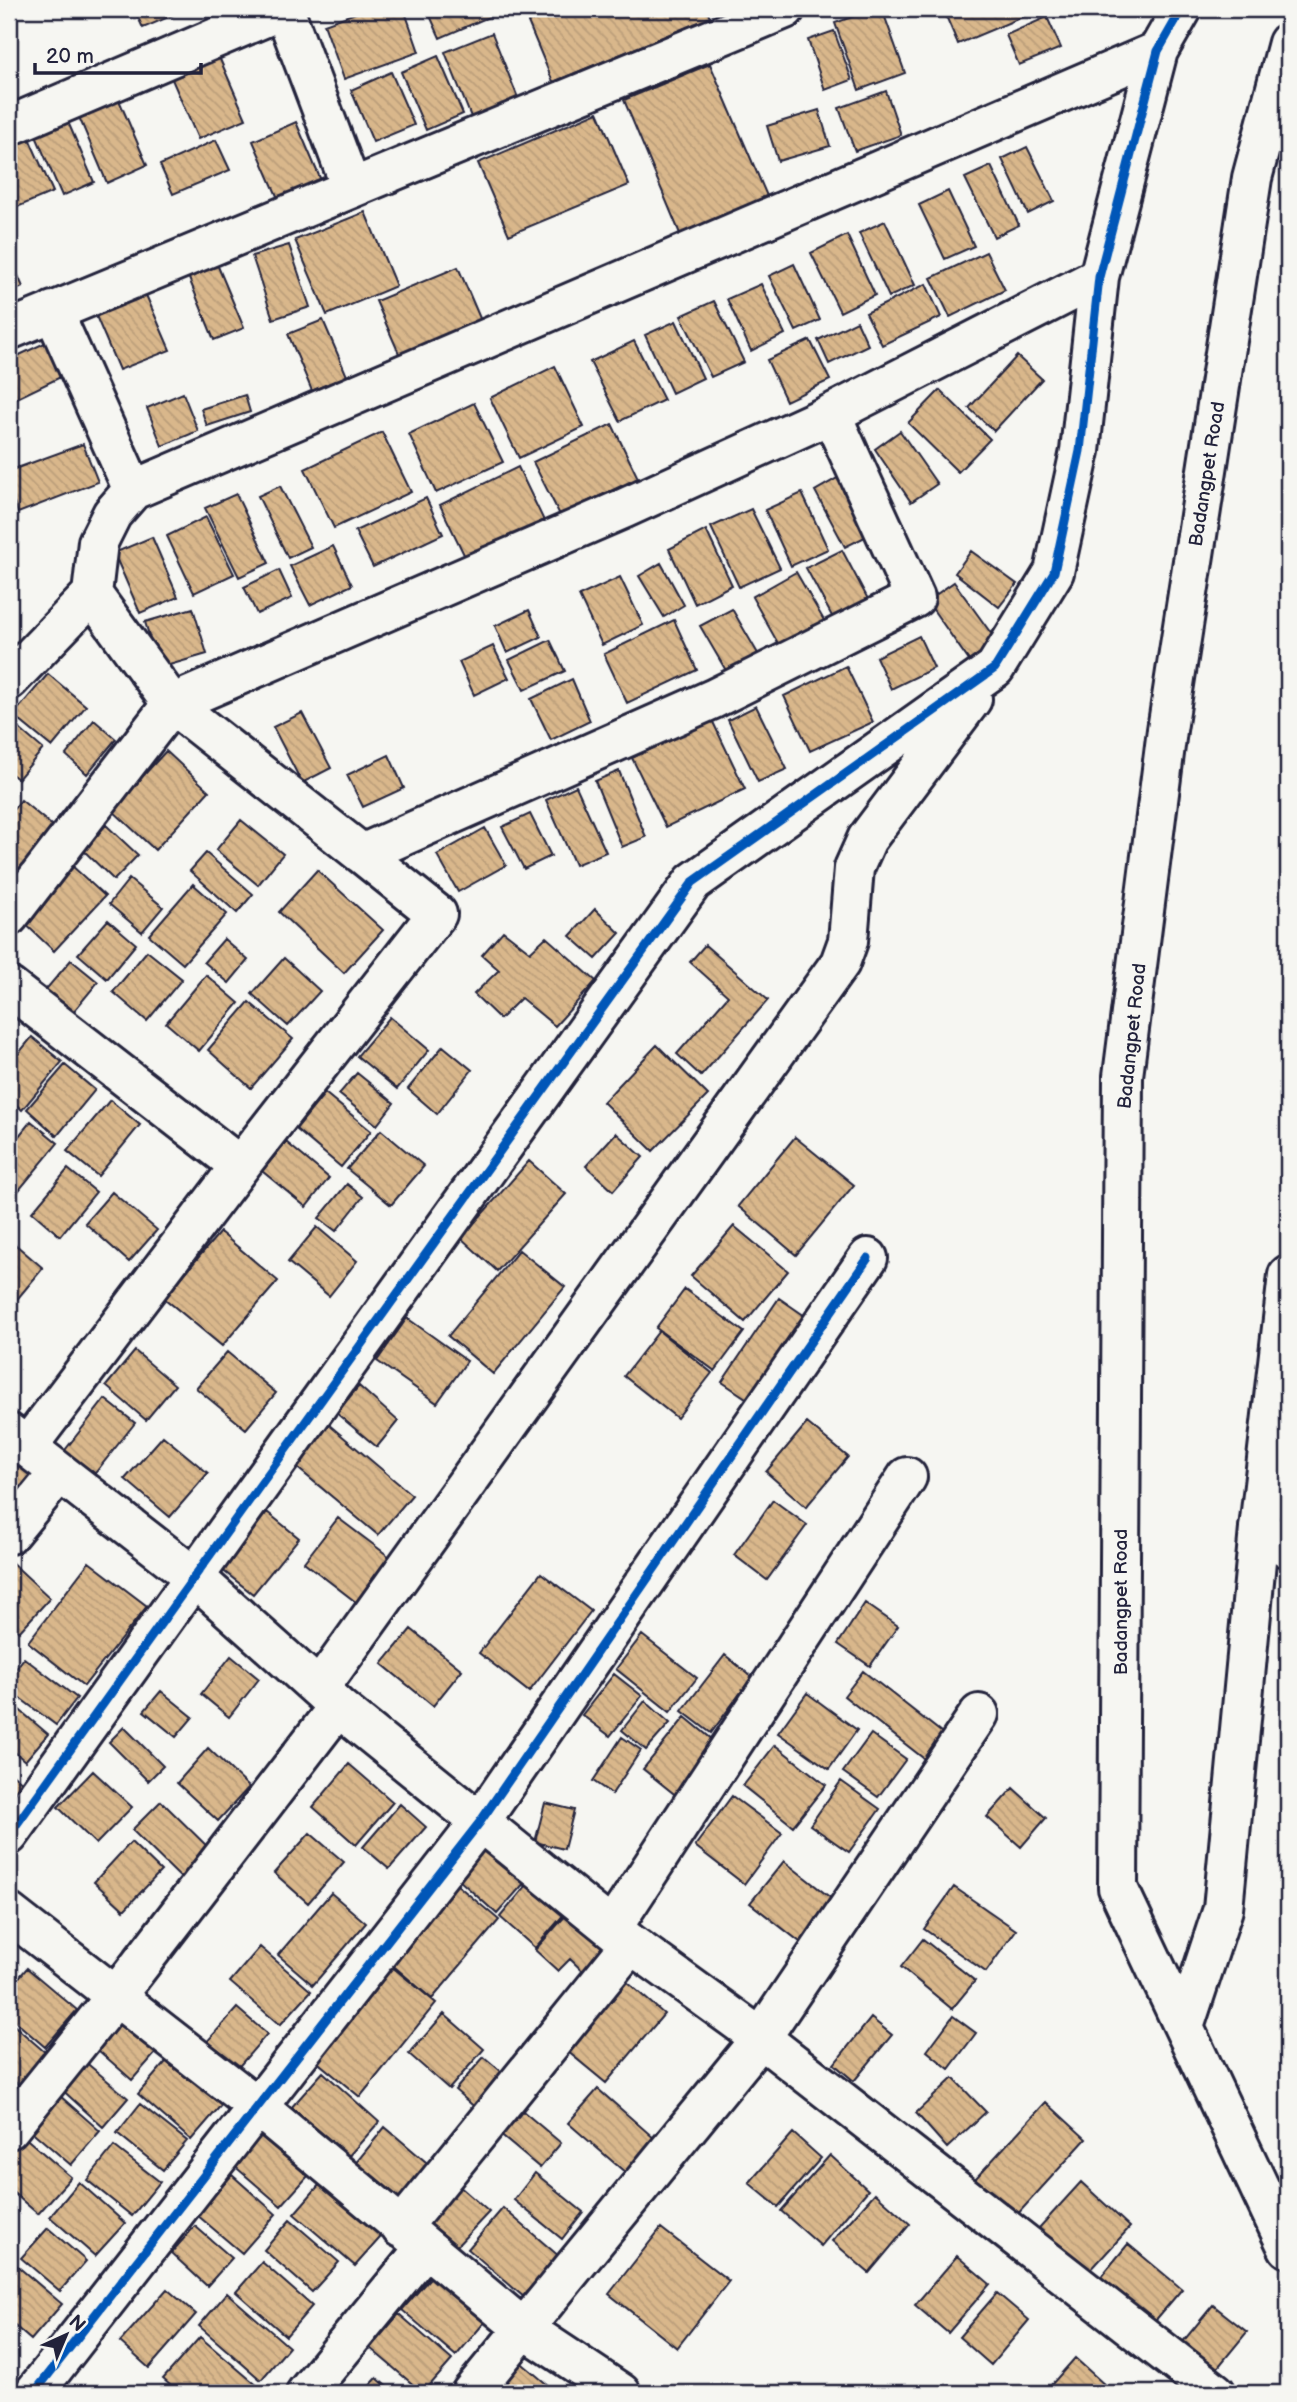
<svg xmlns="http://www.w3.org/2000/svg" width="1297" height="2402" viewBox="0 0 1297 2402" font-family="'Balsamiq Sans',sans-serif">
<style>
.building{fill:url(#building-back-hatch);stroke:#22223b;stroke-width:2}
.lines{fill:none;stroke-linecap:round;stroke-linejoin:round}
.minor-casing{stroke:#22223b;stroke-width:44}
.major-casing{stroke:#22223b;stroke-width:44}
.minor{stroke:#f6f6f2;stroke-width:38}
.major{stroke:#f6f6f2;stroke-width:38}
.cycleway-casing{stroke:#f6f6f2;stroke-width:13}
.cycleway{stroke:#0057b8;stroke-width:9}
.labels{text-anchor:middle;stroke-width:5;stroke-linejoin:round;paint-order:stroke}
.street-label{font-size:19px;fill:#22223b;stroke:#f6f6f2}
</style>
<defs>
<pattern id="building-back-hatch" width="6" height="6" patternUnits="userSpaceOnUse" patternTransform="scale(1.75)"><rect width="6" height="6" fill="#d9b78b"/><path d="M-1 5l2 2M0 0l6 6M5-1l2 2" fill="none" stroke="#ba9d79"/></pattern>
</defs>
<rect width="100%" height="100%" fill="#f6f6f2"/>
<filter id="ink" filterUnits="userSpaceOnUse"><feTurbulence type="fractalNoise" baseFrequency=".0143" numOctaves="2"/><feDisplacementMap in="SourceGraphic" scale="14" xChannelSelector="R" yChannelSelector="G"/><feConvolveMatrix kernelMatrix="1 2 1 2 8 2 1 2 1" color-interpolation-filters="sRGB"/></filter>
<g filter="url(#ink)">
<path class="building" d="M134,9H184L185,10L143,28Z
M367,9H404L419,52L344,79L324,24Z
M427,9H488L491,16L440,38Z
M561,9H707L710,18L553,82L528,22Z
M874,9H882L905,73L859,90L835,23Z
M943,9H1041L958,44Z
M1047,17L1061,48L1019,65L1006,35Z
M834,31L852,80L825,90L808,40Z
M492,33L518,98L471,117L445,52Z
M438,56L463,114L426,130L401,72Z
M219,57L246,119L198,139L171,77Z
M710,64L770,203L683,241L624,100Z
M391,72L414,125L373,142L351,90Z
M886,91L901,135L855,151L839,108Z
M119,100L147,165L107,183L79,117Z
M819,110L830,146L778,161L767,126Z
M598,112L629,185L509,235L478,163Z
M68,122L94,182L62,196L36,136Z
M296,122L323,185L280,203L253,141Z
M28,136L53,192L15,208L9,193V144Z
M216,140L230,170L173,194L160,165Z
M1027,147L1054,201L1028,214L1002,159Z
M991,166L1019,225L994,237L965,178Z
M948,191L974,246L945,259L919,205Z
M365,212L396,286L327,315L295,240Z
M885,221L915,285L889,297L859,233Z
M847,235L875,295L840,312L811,253Z
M289,245L310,307L273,319L252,256Z
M986,252L1005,290L950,317L931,278Z
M9,255L23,287L9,293Z
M217,264L244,328L214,340L188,276Z
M794,264L820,320L796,331L769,276Z
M458,267L485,330L404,365L376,301Z
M761,284L785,334L751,351L727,299Z
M926,284L941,317L882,345L866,313Z
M146,295L170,350L119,370L96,316Z
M714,301L744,362L711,377L681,316Z
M323,320L347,376L312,391L288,334Z
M676,321L703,378L672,393L645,335Z
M857,321L868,345L829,364L818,340Z
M53,339L69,373L9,402V360Z
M810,340L830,380L786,401L767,360Z
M634,341L664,400L620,421L590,362Z
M1017,356L1042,379L994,431L969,408Z
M555,366L584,427L519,458L490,398Z
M940,390L990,439L958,472L908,423Z
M183,393L198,431L162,446L147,408Z
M245,395L250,412L207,426L201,409Z
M474,403L503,462L436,493L409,434Z
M612,424L638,478L560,515L533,462Z
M900,431L937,484L911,502L875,449Z
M382,432L411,492L334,528L305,469Z
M83,444L98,482L18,513L9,487V471Z
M518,467L547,527L469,565L440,505Z
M841,476L871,534L845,547L815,491Z
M280,486L311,547L288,558L258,496Z
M802,493L828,549L791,566L765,510Z
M236,494L269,563L239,577L205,508Z
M426,498L443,534L373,567L355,531Z
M751,509L780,568L739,587L711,527Z
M206,517L234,574L194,593L167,536Z
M706,530L732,585L695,604L669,549Z
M152,537L178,597L140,613L114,553Z
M333,546L352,585L310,605L290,566Z
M842,550L869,601L834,620L806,568Z
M971,551L1017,584L999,607L955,573Z
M661,563L684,605L664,617L639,576Z
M279,570L292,598L257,614L244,587Z
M796,572L829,629L784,654L752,597Z
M620,577L643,625L602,645L579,596Z
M954,582L998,643L970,662L927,601Z
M193,608L207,654L159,668L145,622Z
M732,609L760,657L728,674L700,626Z
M529,610L541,637L507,653L495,626Z
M674,620L697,670L627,703L604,654Z
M919,636L934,668L891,689L876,657Z
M550,640L565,671L524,690L509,660Z
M493,646L509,678L474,695L459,662Z
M846,666L873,722L810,751L784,696Z
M48,674L86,706L52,747L13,715Z
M572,679L590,721L551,740L531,699Z
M756,706L787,769L758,782L728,720Z
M302,713L331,768L302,783L273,727Z
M9,720L43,749L18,779L9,772Z
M94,720L116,739L87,774L66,755Z
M712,720L745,789L666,827L632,758Z
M166,751L209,791L155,850L112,810Z
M389,755L404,788L363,807L347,775Z
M619,771L646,837L622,847L595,781Z
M576,786L606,852L575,865L546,800Z
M21,800L55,828L19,869L9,860V815Z
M530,814L551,856L524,869L502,827Z
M241,820L283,854L258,885L216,850Z
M106,825L138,855L114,880L83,850Z
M485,828L506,865L458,892L437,855Z
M206,853L253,894L237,913L190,871Z
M71,865L105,896L54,951L21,920Z
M317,870L383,930L344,973L279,912Z
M129,879L163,907L142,932L109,904Z
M193,884L227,914L183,964L149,935Z
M595,909L620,933L596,959L570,936Z
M108,920L136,944L107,979L78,954Z
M503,931L530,952L546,937L596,981L555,1026L521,998L500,1019L474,994L499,970L482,955Z
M224,939L248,960L229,983L204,962Z
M705,945L768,1000L701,1076L677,1054L728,996L690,962Z
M147,951L182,979L147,1021L113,992Z
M284,958L320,991L288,1026L252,994Z
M71,960L98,982L64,1023L36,1001Z
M206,975L239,1003L199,1051L166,1023Z
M249,1002L293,1039L251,1088L208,1050Z
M390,1017L429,1050L397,1089L357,1056Z
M32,1037L62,1062L22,1110L9,1098V1065Z
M657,1045L708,1095L653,1151L603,1102Z
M443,1046L472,1070L437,1114L408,1089Z
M65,1065L95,1090L57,1136L27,1109Z
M357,1073L394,1103L377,1125L339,1094Z
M325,1093L371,1131L341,1167L296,1129Z
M110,1100L140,1125L98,1176L67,1151Z
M31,1121L58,1143L15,1195L9,1189V1148Z
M381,1130L424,1166L391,1205L347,1169Z
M616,1133L643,1157L613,1191L586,1166Z
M795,1137L854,1185L796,1255L738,1206Z
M286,1142L329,1178L306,1207L262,1171Z
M529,1161L566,1194L497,1271L461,1238Z
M68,1169L96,1192L60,1236L32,1212Z
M347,1184L363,1197L336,1231L319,1218Z
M112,1192L157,1230L129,1262L85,1223Z
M734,1226L788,1271L745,1322L691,1276Z
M317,1227L357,1261L329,1296L288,1262Z
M220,1232L278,1281L222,1346L164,1298Z
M16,1245L43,1268L9,1309V1254Z
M519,1250L565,1287L493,1374L448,1336Z
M685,1289L744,1332L715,1371L656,1328Z
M779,1298L805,1316L749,1400L722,1382Z
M407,1318L467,1361L437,1403L377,1361Z
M659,1331L712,1373L677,1418L624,1376Z
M135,1351L175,1385L146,1420L106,1386Z
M227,1352L276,1393L246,1429L196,1388Z
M359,1386L398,1421L377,1447L336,1413Z
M105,1399L135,1423L92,1477L62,1454Z
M807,1423L848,1457L806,1507L766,1472Z
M328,1424L412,1495L378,1535L294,1465Z
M163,1436L208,1473L170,1517L125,1479Z
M9,1451L43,1478L9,1523Z
M773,1500L807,1525L767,1580L734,1555Z
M267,1512L299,1538L253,1594L221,1569Z
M338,1518L395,1561L361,1606L304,1562Z
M9,1560L50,1598L19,1632L9,1623Z
M89,1562L147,1606L84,1686L28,1642Z
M541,1573L591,1611L529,1692L479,1653Z
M865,1603L898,1626L870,1666L838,1644Z
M411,1629L462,1670L433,1706L382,1664Z
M642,1635L697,1678L670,1712L616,1669Z
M725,1655L752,1677L711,1733L682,1711Z
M231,1656L259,1679L229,1717L201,1694Z
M24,1658L77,1698L56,1725L9,1690V1678Z
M863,1671L946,1736L927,1761L844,1696Z
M614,1674L642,1696L610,1736L582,1715Z
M161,1691L193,1717L176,1737L144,1711Z
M807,1693L857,1730L829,1769L778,1733Z
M9,1701L48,1734L25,1761L9,1747Z
M645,1701L670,1723L646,1750L622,1730Z
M685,1717L724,1749L683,1801L643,1769Z
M124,1727L163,1766L148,1781L109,1742Z
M871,1734L906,1759L878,1797L843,1772Z
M622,1737L641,1750L612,1794L593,1781Z
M775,1745L826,1785L793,1826L743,1786Z
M208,1748L249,1787L218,1821L177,1783Z
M349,1764L393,1802L356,1845L313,1807Z
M9,1771L33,1792L9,1821Z
M93,1771L132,1807L96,1844L58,1807Z
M841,1781L880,1809L849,1852L810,1825Z
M1013,1788L1046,1818L1021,1847L987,1817Z
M732,1796L782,1833L744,1884L695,1846Z
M161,1801L217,1856L188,1885L132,1830Z
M545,1803L574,1810L564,1849L535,1842Z
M400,1804L426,1827L389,1869L363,1847Z
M310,1833L344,1862L308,1903L274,1873Z
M477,1838L526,1881L497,1914L449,1871Z
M131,1842L161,1871L124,1910L94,1882Z
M784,1861L837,1903L804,1945L750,1903Z
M449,1878L499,1920L432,1999L382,1956Z
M531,1880L566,1912L535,1948L500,1917Z
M954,1887L1016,1930L986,1972L924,1929Z
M331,1893L366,1923L313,1985L278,1955Z
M568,1913L613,1954L591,1979L570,1959L558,1971L535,1950Z
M923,1939L975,1981L952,2009L901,1967Z
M260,1947L311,1991L280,2025L230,1982Z
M385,1961L436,2003L360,2097L309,2055Z
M27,1968L77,2010L45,2047L9,2016V1989Z
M619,1975L664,2014L606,2083L561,2046Z
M237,2008L267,2034L235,2071L205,2044Z
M118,2009L161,2047L132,2080L90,2043Z
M444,2014L484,2049L449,2089L409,2054Z
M953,2016L976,2033L949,2069L927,2051Z
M871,2018L892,2035L854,2081L834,2064Z
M9,2021L54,2060L26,2091L9,2077Z
M170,2057L223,2103L191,2140L138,2094Z
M484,2057L515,2083L486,2117L455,2090Z
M83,2060L128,2098L103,2127L59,2087Z
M323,2072L379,2122L338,2168L282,2118Z
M953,2078L986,2112L947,2148L916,2113Z
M598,2089L655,2139L626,2173L568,2123Z
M59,2095L100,2131L71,2165L29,2129Z
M1046,2102L1086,2139L1015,2217L975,2179Z
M140,2104L187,2141L163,2170L117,2133Z
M518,2107L561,2143L540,2168L498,2133Z
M385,2127L433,2168L399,2210L350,2170Z
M259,2132L308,2176L281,2206L232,2164Z
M793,2133L821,2158L778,2207L749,2183Z
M22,2135L71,2177L38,2214L9,2189V2149Z
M114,2146L160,2182L132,2216L87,2180Z
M830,2155L868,2190L821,2246L781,2211Z
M535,2173L583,2212L562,2239L514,2200Z
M232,2175L276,2214L242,2253L197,2215Z
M326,2177L387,2230L355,2266L294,2214Z
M79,2182L125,2223L95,2256L50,2217Z
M1081,2182L1130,2227L1088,2273L1039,2228Z
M458,2185L489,2212L454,2249L424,2222Z
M875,2193L910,2224L869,2273L832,2241Z
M503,2208L560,2257L525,2298L468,2249Z
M290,2220L339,2262L312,2292L264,2250Z
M195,2226L232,2258L207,2286L171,2253Z
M48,2228L86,2261L60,2291L21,2258Z
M661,2228L729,2281L677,2348L609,2294Z
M1128,2244L1182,2289L1148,2329L1095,2284Z
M957,2256L990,2284L948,2333L915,2305Z
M262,2262L312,2306L286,2336L236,2292Z
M16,2265L62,2304L31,2340L9,2321V2274Z
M436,2271L489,2317L456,2356L402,2310Z
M167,2289L196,2314L149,2368L120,2342Z
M227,2293L289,2347L261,2380L199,2326Z
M997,2293L1029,2320L991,2365L959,2337Z
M1213,2305L1247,2332L1210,2377L1176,2350Z
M399,2314L452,2360L423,2393L370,2348Z
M200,2337L266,2393H179L163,2379Z
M1075,2358L1105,2385L1098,2393H1044Z
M518,2360L555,2391L553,2393H489Z
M377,2378L394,2393H363Z"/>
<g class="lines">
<g class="minor-casing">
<path id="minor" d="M284,9L351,187
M9,126L284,9
M53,311L133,490L1158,51
M9,330L785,9
M133,490L112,514L98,542L92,594L172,704L362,854
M9,680L92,594
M9,916L172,704L625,508L831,414L1099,277
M9,987L240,1166
M9,1433L193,1576L319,1689
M27,1447L240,1166L437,914L362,854L713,699L915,598L831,414
M1259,1529L1288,1548
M9,1534L59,1473
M338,1707L631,1944L761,2038L1216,2393
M9,1835L693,882L995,668L1054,572L1080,451L1099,277L1158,51L1182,9
M9,1913L258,2107L523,2328L621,2393
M612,1928L907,1477
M9,2129L116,1996L338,1707L319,1689L840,963L848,941L854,868L867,839L972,699
M401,2228L631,1944
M34,2393L480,1822L868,1258
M306,2393L425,2248
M471,2393L761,2038L979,1714"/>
</g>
<g class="major-casing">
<path id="major" d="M1288,43L1252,178L1167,730L1123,1076L1118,1888L1288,2248
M1184,2027L1223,1909L1259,1529L1288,1275"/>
</g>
<use href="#minor" class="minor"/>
<use href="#major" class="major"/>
<g class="cycleway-casing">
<path id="cycleway" d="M9,1835L693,882L995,668L1054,572L1080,451L1099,277L1158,51L1182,9
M34,2393L480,1822L868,1258"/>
</g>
<use href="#cycleway" class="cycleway"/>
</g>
</g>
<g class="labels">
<g class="street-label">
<text transform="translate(1206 474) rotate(-81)" y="7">Badangpet Road</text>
<text transform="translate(1131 1036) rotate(-84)" y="7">Badangpet Road</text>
<text transform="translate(1120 1602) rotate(-90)" y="7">Badangpet Road</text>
</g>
</g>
<rect width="1297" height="2402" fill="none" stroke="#f6f6f2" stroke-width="35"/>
<rect x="18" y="18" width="1262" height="2367" fill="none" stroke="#22223b" stroke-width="2.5" filter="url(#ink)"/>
<g transform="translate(66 2335) rotate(44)" stroke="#f6f6f2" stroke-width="5" paint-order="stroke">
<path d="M0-5L12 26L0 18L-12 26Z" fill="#22223b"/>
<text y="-10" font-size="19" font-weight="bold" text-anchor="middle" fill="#22223b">N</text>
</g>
<path d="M35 63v10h166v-10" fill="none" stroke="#22223b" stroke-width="3.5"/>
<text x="46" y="63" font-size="21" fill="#22223b" stroke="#f6f6f2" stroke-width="5" paint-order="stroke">20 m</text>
</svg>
